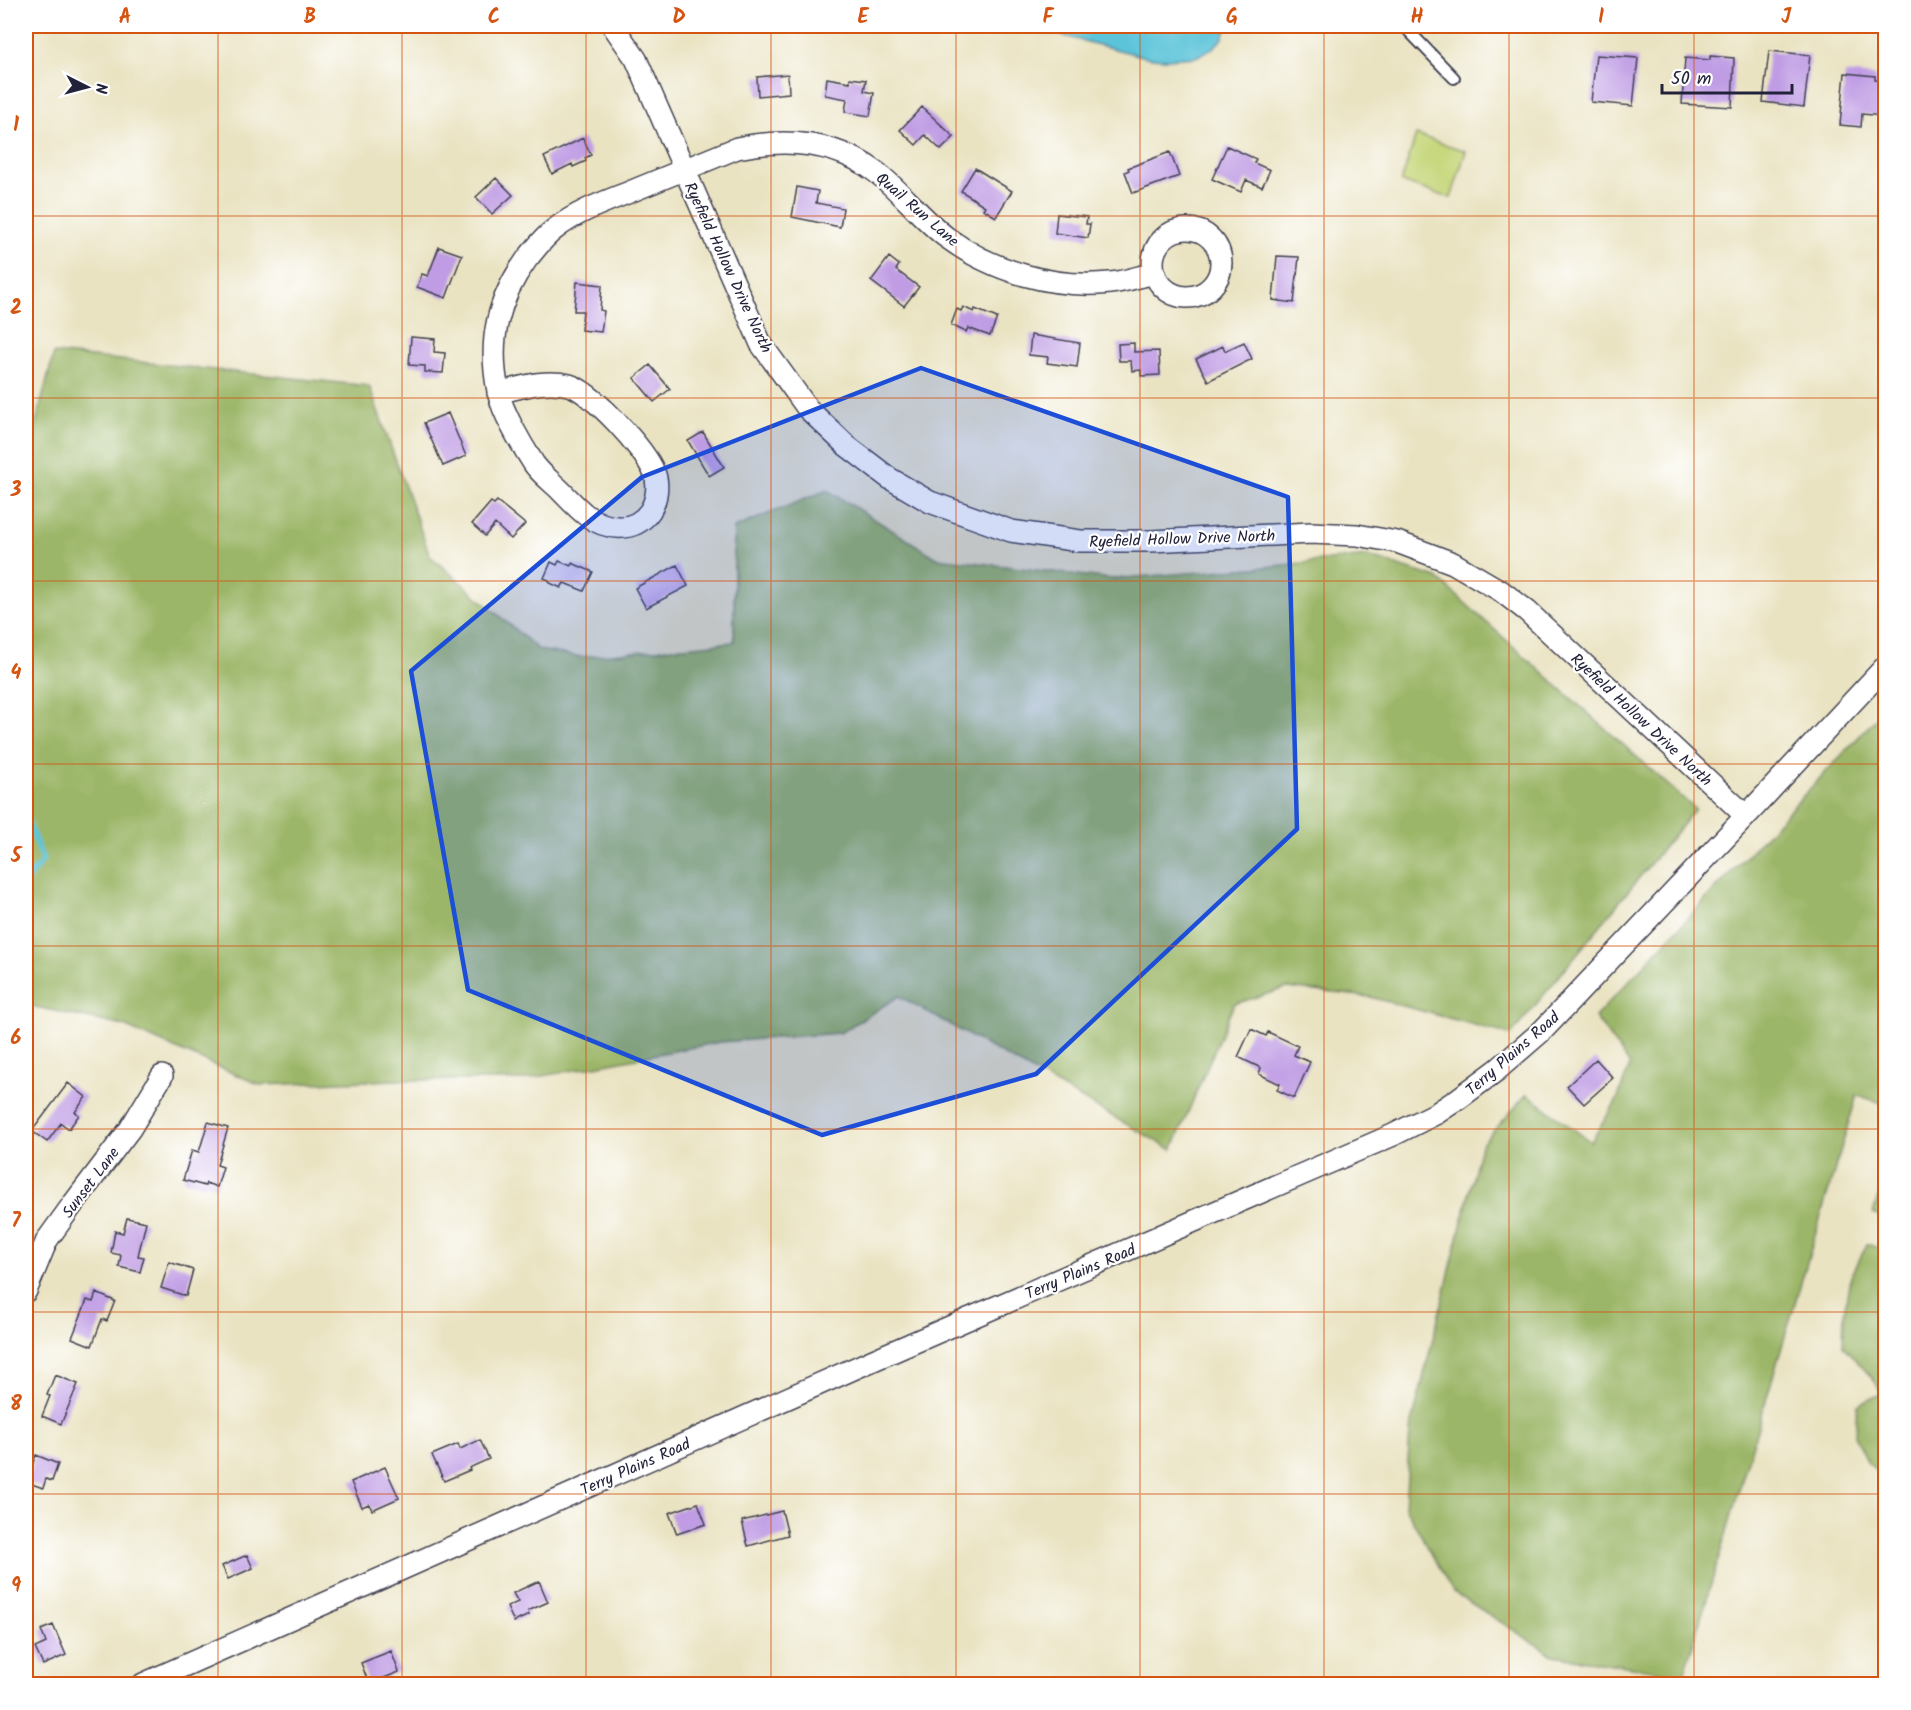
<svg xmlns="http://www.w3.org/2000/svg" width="1911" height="1710" viewBox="0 0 1911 1710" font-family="Kalam,sans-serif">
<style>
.green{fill:#c4d577;stroke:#737c59;stroke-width:1.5}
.forest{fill:#9bb668;stroke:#5e6c52;stroke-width:1.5}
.water{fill:#5cc4d9;stroke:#3f738a;stroke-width:1.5}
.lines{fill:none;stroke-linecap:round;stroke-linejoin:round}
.stream{stroke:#5cc4d9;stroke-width:5}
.building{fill:#bf9ce4}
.service-casing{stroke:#403f4f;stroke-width:14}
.minor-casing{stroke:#403f4f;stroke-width:24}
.service{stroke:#fff;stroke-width:10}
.minor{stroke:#fff;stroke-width:21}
.marked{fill:#1d4ed8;fill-opacity:0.2;stroke:#1d4ed8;stroke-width:4.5;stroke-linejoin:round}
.grid{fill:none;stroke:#d45411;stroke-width:1.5;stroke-opacity:0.55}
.labels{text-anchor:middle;stroke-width:4.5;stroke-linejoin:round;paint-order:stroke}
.street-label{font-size:16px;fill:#22223b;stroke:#fff}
.neatline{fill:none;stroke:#d45411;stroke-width:2}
.grid-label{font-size:20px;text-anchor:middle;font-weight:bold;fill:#d45411}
</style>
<rect width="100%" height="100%" fill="#fff"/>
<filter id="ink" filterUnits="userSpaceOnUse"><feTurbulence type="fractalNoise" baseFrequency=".0167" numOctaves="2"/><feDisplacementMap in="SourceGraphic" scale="12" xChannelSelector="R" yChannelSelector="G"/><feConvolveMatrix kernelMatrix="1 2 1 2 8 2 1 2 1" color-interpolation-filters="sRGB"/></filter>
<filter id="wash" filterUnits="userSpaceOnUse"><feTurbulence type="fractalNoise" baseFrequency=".008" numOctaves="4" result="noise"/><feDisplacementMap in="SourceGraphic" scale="24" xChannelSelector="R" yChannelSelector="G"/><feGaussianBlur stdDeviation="1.35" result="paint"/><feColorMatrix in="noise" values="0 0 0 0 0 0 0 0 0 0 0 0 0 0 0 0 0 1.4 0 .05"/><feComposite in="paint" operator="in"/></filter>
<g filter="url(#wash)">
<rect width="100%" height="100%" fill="#eae3c2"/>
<path class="green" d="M1416,135L1466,151L1451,198L1401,182Z"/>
<path class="forest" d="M54,353L369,386L430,556L539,650L581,657L734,642V528L827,490L937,558L1112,579L1265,567L1367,556L1437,578L1695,809L1511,1035L1370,997L1287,988L1234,1004L1172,1150L899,996L840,1033L720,1042L522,1080H396L260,1085L124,1026L26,1005V461Z
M1885,709V1104L1857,1095L1684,1675L1553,1655L1453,1592L1405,1507L1410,1431L1481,1145L1527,1094L1591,1142L1617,1100L1630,1065L1595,1017Z
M1885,1176V1218L1873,1213Z
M1867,1244L1885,1250V1478L1868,1463L1855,1436L1857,1405L1881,1394L1875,1381L1843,1346L1844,1312L1850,1279Z"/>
<path class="water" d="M1013,26H1227L1223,38L1213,48L1196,57L1166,59L1150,58L1056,34L1035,32Z"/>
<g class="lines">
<path class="stream" d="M26,817L43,860L26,881"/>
</g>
<g id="blocks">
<path class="building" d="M1769,51L1810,55L1804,107L1763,102Z
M1596,55L1638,58L1633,106L1591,102Z
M1710,56L1734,58L1732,107L1682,104L1685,58L1710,60Z
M1845,73L1875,76V80L1886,81L1884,116L1862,114L1861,127L1840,125Z
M788,74L789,93L758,96L757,77Z
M827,78L850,82V78L866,80L864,91L874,93L870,116L845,112L847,99L825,95Z
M922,107L954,137L941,150L925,135L916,145L900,130Z
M583,138L591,155L585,158L586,161L573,167L572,164L552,174L544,157Z
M1227,146L1256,159L1254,163L1270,170L1262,187L1246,180L1241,192L1212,179Z
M1170,152L1179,176L1133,193L1125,172L1129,170L1128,168Z
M975,168L1012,191L996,217L983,209L985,206L961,191Z
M496,178L513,195L492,214L476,197Z
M797,187L818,191L816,203L843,208L840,227L792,217Z
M1057,214L1087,217L1086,224H1090L1088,238L1055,233Z
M439,247L462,255L446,298L417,287L422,274L428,276Z
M1277,256L1299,257L1294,303L1273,300Z
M889,257L899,265L896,270L919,287L904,306L871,281Z
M577,282L602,285L600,310L604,311L601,332L581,330L583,311H574Z
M963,307L974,312L975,309L997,318L990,336L968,328L966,332L951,325L957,309L961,311Z
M1031,335L1080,343L1077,367L1047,363L1048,357L1029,355Z
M411,337L435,339L434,352L445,353L443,373L425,372V366L409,365Z
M1244,342L1252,359L1208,381L1196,359L1223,346L1225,351Z
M1134,343V352L1159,351L1160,375L1141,376V370L1132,371L1131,361H1119L1118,344Z
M650,365L670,389L654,402L634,378Z
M448,413L466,456L443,466L424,423Z
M703,432L724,467L709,476L688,441Z
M497,501L525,524L511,539L495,524L485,536L472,524L491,502L494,504Z
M559,561L571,566L572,563L593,572L584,591L564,583L561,588L550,583L549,580L544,578L551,562L557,565Z
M677,565L688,586L646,608L635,588Z
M1251,1029L1266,1036L1268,1032L1298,1046L1294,1055L1310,1062L1294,1098L1277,1090L1280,1084L1259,1074L1261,1068L1238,1057Z
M1596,1059L1613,1078L1584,1104L1567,1086Z
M68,1083L86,1097L75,1112L79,1115L69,1129L61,1123L47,1142L32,1131Z
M208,1122L228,1128L217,1165L223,1167L217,1187L206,1183L205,1186L183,1180L192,1150L199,1152Z
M127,1218L146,1222L138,1256L144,1257L140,1272L119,1267L121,1255L111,1253L115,1231L123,1233Z
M169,1262L193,1270L186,1296L161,1288Z
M96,1293L115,1301L107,1321L102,1319L92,1346L72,1338L87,1300L93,1302Z
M55,1375L78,1384L61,1424L42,1416L50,1396L47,1395Z
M480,1440L489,1459L469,1468L470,1470L444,1481L432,1455L458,1444L460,1449Z
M36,1455L58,1464L52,1481L46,1479L43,1488L26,1482Z
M385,1467L399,1498L372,1510L369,1504L362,1507L351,1482Z
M698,1503L706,1524L677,1534L669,1513Z
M782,1511L788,1535L748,1546L742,1521Z
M247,1555L253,1568L228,1579L222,1566Z
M539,1581L548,1602L528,1611L529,1615L514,1622L507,1607L518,1602L513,1593Z
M53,1625L66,1655L43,1665L35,1648L46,1643L41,1630Z
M391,1651L399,1672L369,1684L361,1663Z"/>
</g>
</g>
<g filter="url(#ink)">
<use href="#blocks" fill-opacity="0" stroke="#403f4f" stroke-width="1.5"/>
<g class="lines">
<g class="service-casing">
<path id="service" d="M1404,26L1454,78"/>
</g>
<g class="minor-casing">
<path id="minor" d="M613,26L636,59L761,344L808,409L847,446L889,478L930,502L1011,531L1080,541H1151L1311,533L1357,535L1397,542L1453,563L1501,591L1527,611L1746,816
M1883,26L1886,28
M1153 263a34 34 0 1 1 68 0a34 34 0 1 1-68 0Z
M498,393C522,387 545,379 569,385C592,391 645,450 654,472C659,483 657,500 650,511C634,534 606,530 586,515C577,508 568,498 560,490C552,482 541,474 534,464C523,447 502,412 498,391C488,341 497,300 527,259C536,248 544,237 555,229C578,211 605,202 632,191C667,177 702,162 737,148C786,138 835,141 876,172C901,191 921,218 946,237C992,271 1053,289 1110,283C1125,282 1140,276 1155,273
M26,1291L47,1240L73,1204L130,1129L162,1076
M143,1684L878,1358L1393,1135L1437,1113L1458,1099L1497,1070L1543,1030L1746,816L1886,666"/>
</g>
<use href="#service" class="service"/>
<use href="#minor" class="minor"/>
</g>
</g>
<path class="marked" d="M921,368L1288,497L1297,829L1036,1074L822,1135L468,990L411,671L642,477Z"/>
<path class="grid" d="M218,26V1684M402,26V1684M586,26V1684M771,26V1684M956,26V1684M1140,26V1684M1324,26V1684M1509,26V1684M1694,26V1684M26,216H1886M26,398H1886M26,581H1886M26,764H1886M26,946H1886M26,1129H1886M26,1312H1886M26,1494H1886"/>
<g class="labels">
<g class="street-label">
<text transform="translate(918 209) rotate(41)" y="6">Quail Run Lane</text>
<text transform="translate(729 267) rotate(65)" y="6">Ryefield Hollow Drive North</text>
<text transform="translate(1182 538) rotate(-2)" y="6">Ryefield Hollow Drive North</text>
<text transform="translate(1642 719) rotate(43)" y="6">Ryefield Hollow Drive North</text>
<text transform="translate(1512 1053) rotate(-41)" y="6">Terry Plains Road</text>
<text transform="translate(90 1182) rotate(-53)" y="6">Sunset Lane</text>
<text transform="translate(1080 1271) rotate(-23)" y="6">Terry Plains Road</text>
<text transform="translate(635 1466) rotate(-24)" y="6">Terry Plains Road</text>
</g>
</g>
<rect width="1911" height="1710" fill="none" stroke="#fff" stroke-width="66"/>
<g transform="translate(87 87) rotate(96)" stroke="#ffffff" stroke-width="4.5" paint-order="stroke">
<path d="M0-4.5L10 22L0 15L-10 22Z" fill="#22223b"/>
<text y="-9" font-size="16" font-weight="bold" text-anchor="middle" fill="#22223b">N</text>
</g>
<path d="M1662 84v9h130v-9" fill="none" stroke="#22223b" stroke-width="3"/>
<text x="1671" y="84" font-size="18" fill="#22223b" stroke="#ffffff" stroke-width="4.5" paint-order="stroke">50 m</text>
<rect x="33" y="33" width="1845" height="1644" class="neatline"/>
<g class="grid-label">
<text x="125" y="23">A</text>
<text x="310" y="23">B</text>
<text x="494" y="23">C</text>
<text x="679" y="23">D</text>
<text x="863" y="23">E</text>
<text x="1048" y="23">F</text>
<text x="1232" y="23">G</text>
<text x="1417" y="23">H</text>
<text x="1601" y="23">I</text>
<text x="1786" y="23">J</text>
<text x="16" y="131">1</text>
<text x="16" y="314">2</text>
<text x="16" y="496">3</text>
<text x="16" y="679">4</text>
<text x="16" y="862">5</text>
<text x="16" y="1044">6</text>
<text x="16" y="1227">7</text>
<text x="16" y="1410">8</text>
<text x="16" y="1592">9</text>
</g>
</svg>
